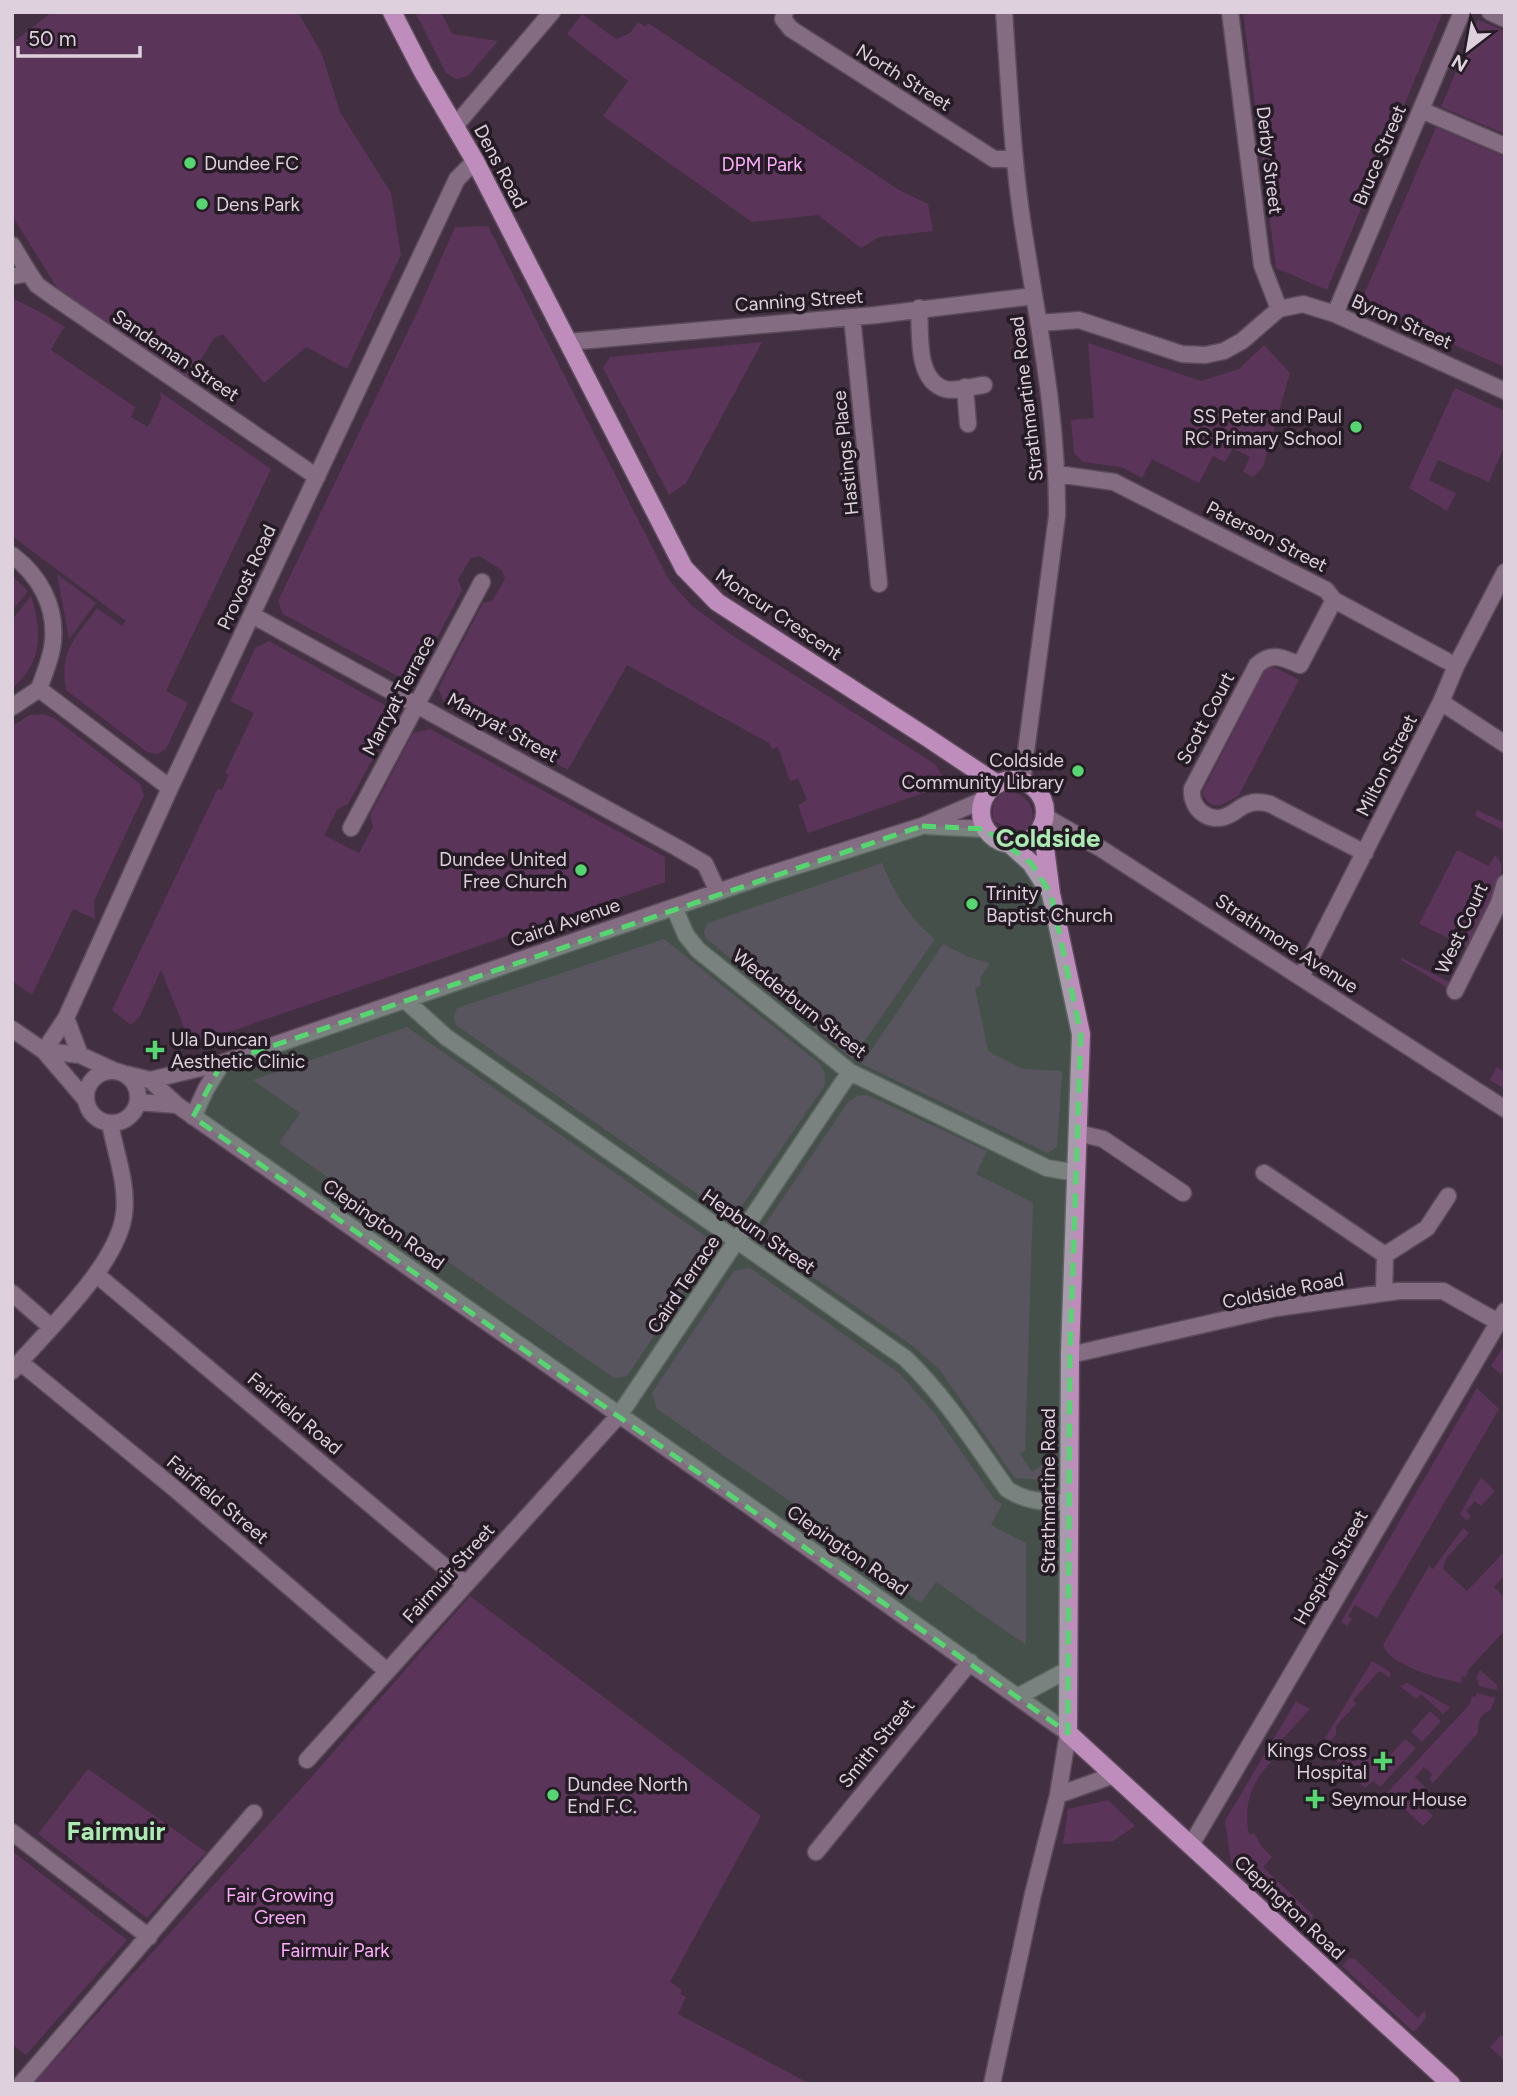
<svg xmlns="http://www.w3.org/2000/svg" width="1517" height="2096" viewBox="0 0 1517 2096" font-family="Figtree,sans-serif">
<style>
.green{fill:#5a3559}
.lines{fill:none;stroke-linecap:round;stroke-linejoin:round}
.minor-casing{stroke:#5c4b5b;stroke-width:19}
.major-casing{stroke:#5c4b5b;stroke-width:21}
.minor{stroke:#846d82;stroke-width:16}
.major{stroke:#be8dbc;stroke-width:18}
.marked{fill:#56d671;fill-opacity:0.2;stroke:#56d671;stroke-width:5;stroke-dasharray:14 9;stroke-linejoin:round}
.poi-dot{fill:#56d671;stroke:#241b24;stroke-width:2.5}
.labels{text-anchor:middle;stroke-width:7;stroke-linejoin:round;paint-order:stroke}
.street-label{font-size:19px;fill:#ded1dd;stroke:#241b24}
.poi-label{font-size:19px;fill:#ded1dd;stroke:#241b24;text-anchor:start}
.park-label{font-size:19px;fill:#fdadfb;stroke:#241b24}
.district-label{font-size:26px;font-weight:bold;fill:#abeab2;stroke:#241b24}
</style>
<rect width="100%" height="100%" fill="#432f42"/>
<path class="green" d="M52,12H298L322,54L340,112L391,193L401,255L347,369L306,347L264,383L223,334L214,338L187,382L57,288L12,215V43Z
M415,12H441L452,34L498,41L468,76L456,79L446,73Z
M1243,12H1443L1327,290L1276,268Z
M582,14L616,39L630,33L638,22L645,27L648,23L899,190L928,204L933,231L879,237L861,248L818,215L752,222L603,116L628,81L567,34Z
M1478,20L1505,31V134L1441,107Z
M1436,127L1505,157V367L1360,304Z
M488,226L669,580L692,606L733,636L935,764L943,777L935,789L808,833L798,805L807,800L798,778L790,781L778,747L772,749L769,743L627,665L568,770L444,702L438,689L483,603L492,601L505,579L502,570L479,556L471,558L458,580L462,590L418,674L403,679L283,614L278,601L421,304L455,227Z
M12,298L44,314L66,328L62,330L51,350L135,407L131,417L148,427L161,399L160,392L271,469L166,691L188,703L166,749L158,754L147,752L66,690C59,650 75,639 97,608L122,626L126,621L12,536Z
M762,342L686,483L669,495L603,368L610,357Z
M1088,343L1201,381L1239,369L1264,345L1290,373L1263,467L1253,477L1243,472L1250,457L1233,448L1225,462L1213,456L1199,483L1152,459L1142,478L1121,467L1083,462L1074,453L1071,420L1094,418Z
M1455,388L1505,411V445L1489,482L1438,460L1429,480L1456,493L1447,511L1409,488Z
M57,574L96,603L69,639Z
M12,576L28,591L12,611Z
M31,596C42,630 43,664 12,688V620Z
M269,641L388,707L393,722L348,804L337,810L324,835L359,853L373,827L370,815L413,733L430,729L665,857V882L191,1045L161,970L140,1016L131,1025L112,1010L218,788L222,790L229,775L225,773L254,713L230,701L256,647Z
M1274,667L1299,680L1239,795C1224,804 1212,814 1202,793L1265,670Z
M43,714L54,718L140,784L144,795L94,901L95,919L73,909L32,995L12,981V726L30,715Z
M1009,790C1027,794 1043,815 1025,830L1009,829L994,821C990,806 995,796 1009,790Z
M1477,810L1505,823V831L1475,816Z
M1457,850L1489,866L1495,855C1512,873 1491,880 1493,899L1468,948L1419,924Z
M882,863C896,896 907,915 935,939L852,1059L706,938L704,931L708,923Z
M664,939L819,1063L825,1074V1085L737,1213L726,1214L456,1025L454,1017L457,1008Z
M943,944L968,957L990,963L980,978L981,986L975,988L988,1051L1023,1069L1062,1071L1057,1147L1048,1153L862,1064Z
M1402,958L1451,983L1448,988L1401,960Z
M407,1027L709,1239V1254L627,1376L614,1378L279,1143L300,1113L253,1080Z
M1497,1067L1505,1072V1089L1490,1080Z
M867,1095L987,1151L976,1174L1033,1203L1025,1450L1020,1454L1032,1472L1051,1459L1050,1477L1044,1480L1015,1478L940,1370L913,1346L767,1245L761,1231L848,1102L857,1096Z
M750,1268L900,1374L935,1414L995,1500L1002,1504L991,1525L1026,1543V1645L936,1582L921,1603L887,1579L879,1563L657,1409L652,1393L734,1271Z
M1505,1344V1369L1501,1374L1491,1366Z
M1477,1388L1499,1409L1377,1618L1355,1605L1348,1616L1352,1619L1347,1626L1341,1622Z
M1481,1477L1495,1491L1481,1506L1475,1501L1466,1511L1471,1516L1467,1521L1460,1514Z
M1463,1528L1469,1533L1446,1559L1443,1569L1467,1591L1505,1551V1575L1494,1587L1505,1598V1630L1468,1670L1466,1677L1462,1676L1461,1683C1439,1678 1391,1667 1383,1645L1429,1566L1433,1569Z
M470,1596L761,1816L670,1982L682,1990L680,1994L686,1997L678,2014L810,2084H33L307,1782Z
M1372,1661L1390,1672V1678L1379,1671L1353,1700L1356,1704L1336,1726V1735L1324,1748L1322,1743Z
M1480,1670L1497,1685V1690L1478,1686L1479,1680L1476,1679Z
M1407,1683L1450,1707L1443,1714L1421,1694L1416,1699L1400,1686Z
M1477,1693L1495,1698L1491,1710C1479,1714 1478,1722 1478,1733L1433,1783L1429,1779L1432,1774L1424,1767L1415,1777L1427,1789L1417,1801L1433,1816L1423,1826L1387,1793L1470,1704L1472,1696L1476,1697Z
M1296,1701L1310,1709L1266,1757L1271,1762C1251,1783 1243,1805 1249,1834H1255L1261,1846L1272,1857L1263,1867L1314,1916L1307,1925L1332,1949L1326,1951L1231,1862L1225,1821Z
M1430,1711L1441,1721L1422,1742L1411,1732Z
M1405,1739L1416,1748L1380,1787L1373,1781L1365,1788L1335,1759L1341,1754L1350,1763L1363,1749L1381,1765Z
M88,1769L206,1852L147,1918L38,1834Z
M1108,1800L1135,1826L1113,1841L1063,1844L1068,1809Z
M12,1851L127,1940L26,2055L12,2044Z
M1349,1958L1355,1959L1418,2018L1425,2010L1426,2018L1414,2032L1342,1966Z
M1505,2035V2061L1490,2047L1500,2036Z"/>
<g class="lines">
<g class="minor-casing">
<path id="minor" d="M785,12L783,19L791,29L994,159H1015
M1004,12C1009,82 1012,151 1022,220C1037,320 1058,415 1057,516L1022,782
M1230,12L1262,265L1279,309
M1490,12L1505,19
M1421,110L1505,146
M455,126L552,12
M12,245L29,273
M12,276L29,273L37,285L51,295L317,477
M919,308C921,333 915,380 945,389C955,392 973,386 984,385
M1335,314L1462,12
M852,317L879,584
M1040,323L1079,320L1182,354L1205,355L1224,351L1242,341L1279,309L1303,304L1335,314L1505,391
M568,342L876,315L1034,296
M965,387L968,424
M1057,474L1114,482L1326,590L1334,600L1447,661
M12,555C40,576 56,606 53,641C52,657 44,674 39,689
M1334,600L1300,665C1283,658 1273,651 1257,665L1192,789C1190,809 1210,825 1229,815C1236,812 1241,806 1248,804C1256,801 1262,802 1270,804L1365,853
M252,615L676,847L705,864L718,892
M39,689L170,788
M1441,702L1505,744
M12,707L39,689
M1044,816L1100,848L1505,1109
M928,826L985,829
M351,828L482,582
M674,907L686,935L698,950L850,1072L1047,1168L1077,1173
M1301,977L1441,702L1456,666L1505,572
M1455,991L1499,903L1505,883
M405,1000L446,1037L905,1358C945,1396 975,1444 1007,1489C1026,1502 1045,1502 1068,1503
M66,1018L80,1055
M12,1029L44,1051L86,1100
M44,1051L66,1018L170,788L457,179L475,161
M44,1051L80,1055L115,1071
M86 1097a26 26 0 1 1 52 0a26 26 0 1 1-52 0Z
M126,1074L150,1080L177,1105L752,1508L1068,1733L1058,1795L1033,1894L992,2084
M150,1080L222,1063L761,877L922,826L983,800
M138,1102L177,1105
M193,1117L206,1089L222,1063
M1078,1133L1103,1139L1183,1193
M1264,1173L1385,1255L1427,1228L1448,1196
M97,1275L465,1584
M12,1293L51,1327
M1384,1293L1385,1255
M1070,1355L1276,1308L1399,1291H1443L1498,1322
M20,1362L175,1489L387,1671
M12,1371C46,1331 118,1265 124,1214C128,1184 115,1152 110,1123
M1019,1696L1069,1669
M307,1760L620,1414L850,1072
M1058,1795L1114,1775
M12,1832L149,1937
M1191,1845L1505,1311
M816,1852L970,1662
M21,2084L254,1813"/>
</g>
<g class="major-casing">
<path id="major" d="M392,12L423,72L475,161L684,568L717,602L928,738L997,784
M981 812a32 32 0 1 1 64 0a32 32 0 1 1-64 0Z
M1042,825L1051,894L1081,1034L1070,1355L1068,1733L1451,2084
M1010,844L1031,863L1047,888"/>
</g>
<use href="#minor" class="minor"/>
<use href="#major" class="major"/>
</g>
<path class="marked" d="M922,826L985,829L1031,863L1051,894L1081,1034L1070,1355L1068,1733L193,1117L222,1063Z"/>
<g class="poi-dot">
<circle cx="190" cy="163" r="7"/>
<circle cx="202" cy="204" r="7"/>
<circle cx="1356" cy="427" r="7"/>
<circle cx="1078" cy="771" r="7"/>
<circle cx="581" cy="870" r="7"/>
<circle cx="972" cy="904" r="7"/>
<path d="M151.5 1039.5h7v7h7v7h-7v7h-7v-7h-7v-7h7z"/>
<path d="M1379.5 1750.5h7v7h7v7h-7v7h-7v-7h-7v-7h7z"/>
<circle cx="553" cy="1795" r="7"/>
<path d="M1311.5 1788.5h7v7h7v7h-7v7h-7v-7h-7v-7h7z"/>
</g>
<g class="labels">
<g class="street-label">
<text transform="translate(904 77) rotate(32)" y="7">North Street</text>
<text transform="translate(1379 155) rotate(-67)" y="7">Bruce Street</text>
<text transform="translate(1270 160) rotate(83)" y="7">Derby Street</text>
<text transform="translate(501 166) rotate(62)" y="7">Dens Road</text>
<text transform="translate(799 300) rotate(-4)" y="7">Canning Street</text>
<text transform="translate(1402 321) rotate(24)" y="7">Byron Street</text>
<text transform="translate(176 355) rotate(34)" y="7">Sandeman Street</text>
<text transform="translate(1026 399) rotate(-97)" y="7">Strathmartine Road</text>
<text transform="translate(845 453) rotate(-96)" y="7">Hastings Place</text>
<text transform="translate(1267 536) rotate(27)" y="7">Paterson Street</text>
<text transform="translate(246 577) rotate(-65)" y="7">Provost Road</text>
<text transform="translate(779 614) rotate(34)" y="7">Moncur Crescent</text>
<text transform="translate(398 695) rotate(-62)" y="7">Marryat Terrace</text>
<text transform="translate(1205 718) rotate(-62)" y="7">Scott Court</text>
<text transform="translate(503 727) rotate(29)" y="7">Marryat Street</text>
<text transform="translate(1386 765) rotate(-63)" y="7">Milton Street</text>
<text transform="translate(565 922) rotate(-19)" y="7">Caird Avenue</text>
<text transform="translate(1461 928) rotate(-65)" y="7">West Court</text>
<text transform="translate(1287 943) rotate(33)" y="7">Strathmore Avenue</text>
<text transform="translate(800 1003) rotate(38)" y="7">Wedderburn Street</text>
<text transform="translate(384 1224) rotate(35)" y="7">Clepington Road</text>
<text transform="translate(759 1231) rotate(35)" y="7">Hepburn Street</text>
<text transform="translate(683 1284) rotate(-56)" y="7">Caird Terrace</text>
<text transform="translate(1283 1290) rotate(-11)" y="7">Coldside Road</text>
<text transform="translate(295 1413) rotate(40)" y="7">Fairfield Road</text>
<text transform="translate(1048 1491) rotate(-90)" y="7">Strathmartine Road</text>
<text transform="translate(218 1499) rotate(40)" y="7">Fairfield Street</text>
<text transform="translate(848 1550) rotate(35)" y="7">Clepington Road</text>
<text transform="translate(1330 1567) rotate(-60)" y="7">Hospital Street</text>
<text transform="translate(448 1573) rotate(-48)" y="7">Fairmuir Street</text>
<text transform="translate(876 1743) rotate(-51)" y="7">Smith Street</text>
<text transform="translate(1290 1907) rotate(43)" y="7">Clepington Road</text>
</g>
<g class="poi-label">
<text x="204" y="170">Dundee FC</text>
<text x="216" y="211">Dens Park</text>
<text x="1342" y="423" text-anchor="end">SS Peter and Paul<tspan x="1342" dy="22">RC Primary School</tspan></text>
<text x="1064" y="767" text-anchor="end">Coldside<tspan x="1064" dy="22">Community Library</tspan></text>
<text x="567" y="866" text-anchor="end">Dundee United<tspan x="567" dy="22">Free Church</tspan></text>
<text x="986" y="900">Trinity<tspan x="986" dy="22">Baptist Church</tspan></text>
<text x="171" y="1046">Ula Duncan<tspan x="171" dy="22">Aesthetic Clinic</tspan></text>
<text x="1367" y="1757" text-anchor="end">Kings Cross<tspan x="1367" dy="22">Hospital</tspan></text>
<text x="567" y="1791">Dundee North<tspan x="567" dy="22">End F.C.</tspan></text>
<text x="1331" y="1806">Seymour House</text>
</g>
<g class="park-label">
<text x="762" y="171">DPM Park</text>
<text x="280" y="1902">Fair Growing<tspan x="280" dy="22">Green</tspan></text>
<text x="335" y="1957">Fairmuir Park</text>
</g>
<g class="district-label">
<text x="1048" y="847">Coldside</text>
<text x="116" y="1840">Fairmuir</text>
</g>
</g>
<rect width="1517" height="2096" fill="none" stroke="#ded1dd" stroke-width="28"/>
<g transform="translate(1468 49) rotate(211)" stroke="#241b24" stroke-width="5" paint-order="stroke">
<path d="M0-5L12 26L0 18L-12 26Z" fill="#ded1dd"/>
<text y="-10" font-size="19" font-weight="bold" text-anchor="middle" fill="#ded1dd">N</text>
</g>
<path d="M18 46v10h122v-10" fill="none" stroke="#ded1dd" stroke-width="3.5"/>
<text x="28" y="46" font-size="21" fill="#ded1dd" stroke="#241b24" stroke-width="5" paint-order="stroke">50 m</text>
</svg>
